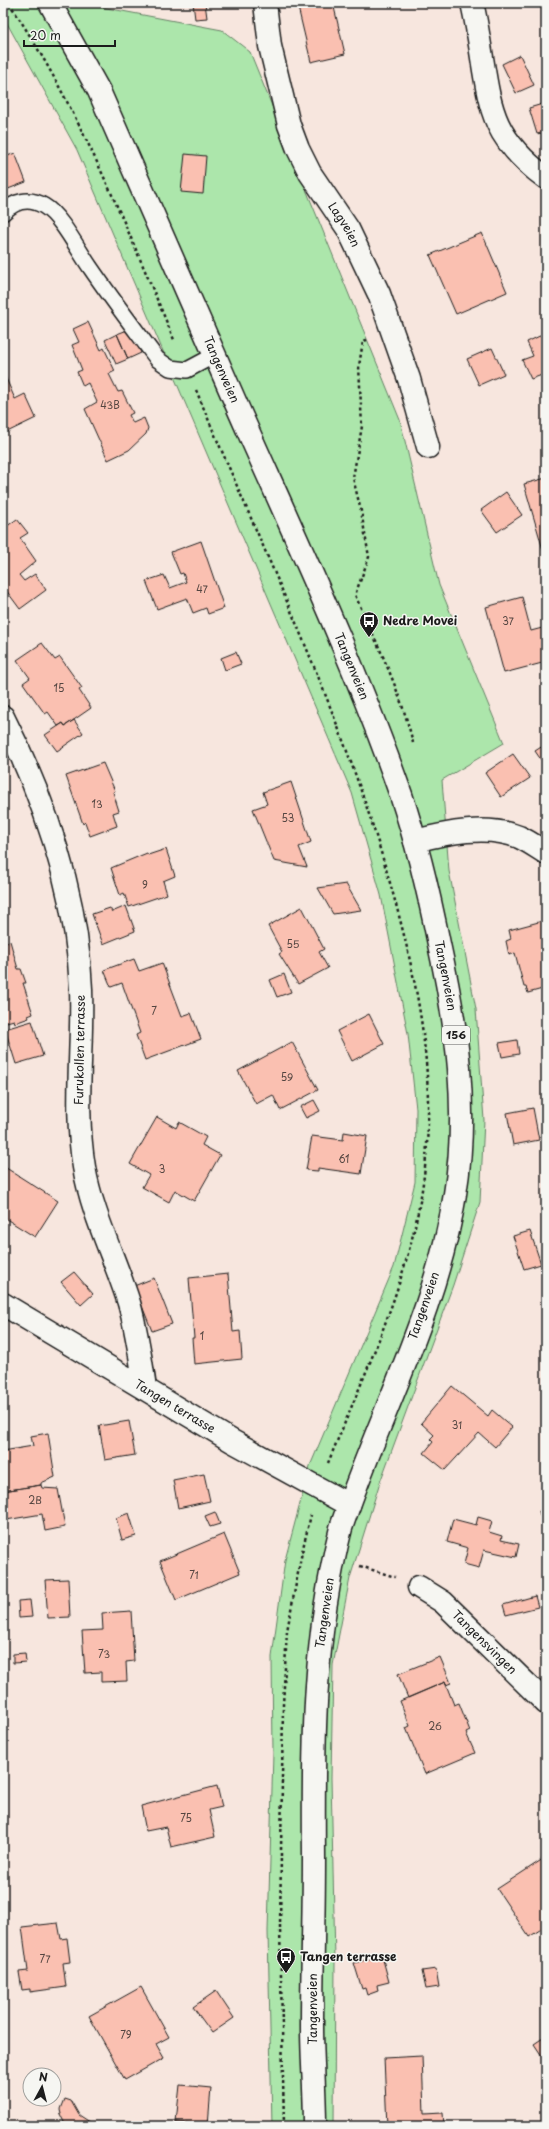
<svg xmlns="http://www.w3.org/2000/svg" width="549" height="2129" viewBox="0 0 549 2129" font-family="'Playpen Sans',sans-serif">
<style>
.green{fill:#ace6ab;stroke:#648164}
.building{fill:#fac0b1;stroke:#1c1c1c}
.lines{fill:none;stroke-linecap:round;stroke-linejoin:round}
.lane-casing{stroke:#1c1c1c;stroke-width:18}
.street-casing{stroke:#1c1c1c;stroke-width:25}
.primary-casing{stroke:#1c1c1c;stroke-width:25}
.path{stroke:#1c1c1c;stroke-width:2.5;stroke-dasharray:3 3;stroke-linecap:butt}
.lane{stroke:#f6f6f2;stroke-width:15}
.street{stroke:#f6f6f2;stroke-width:22}
.primary{stroke:#f6f6f2;stroke-width:22}
.labels{text-anchor:middle;stroke-width:3;stroke-linejoin:round;paint-order:stroke}
.number-label{font-size:10px;fill:#544541}
.shield{fill:#f6f6f2;stroke:#5d5d5c;stroke-width:1}
.shield-label{font-size:11px;font-weight:bold;fill:#1c1c1c}
.street-label{font-size:12px;fill:#1c1c1c;stroke:#f6f6f2}
.poi-label{font-size:12px;font-weight:bold;fill:#1c1c1c;stroke:#f6f6f2;text-anchor:start}
</style>
<rect width="100%" height="100%" fill="#f7e6de"/>
<filter id="ink" filterUnits="userSpaceOnUse"><feTurbulence type="fractalNoise" baseFrequency=".025" numOctaves="2"/><feDisplacementMap in="SourceGraphic" scale="8" xChannelSelector="R" yChannelSelector="G"/><feConvolveMatrix kernelMatrix="1 2 1 2 8 2 1 2 1" color-interpolation-filters="sRGB"/></filter>
<g filter="url(#ink)">
<path class="green" d="M3,3H99L101,7L222,30L250,52L400,420L439,585L504,743L442,780L449,871L476,1009L484,1120L480,1202L453,1285L379,1485L350,1578L333,1665L331,1778L335,1960L334,2126H272L268,1931L273,1753L272,1657L285,1560L310,1466L394,1267L415,1182L416,1109L408,1034L381,895L352,793L77,150L3,16Z"/>
<path class="building" d="M193,3H205L207,18L195,19Z
M297,3H333L345,54L311,62Z
M520,55L534,85L516,93L502,64Z
M546,103V132L537,134L529,108Z
M3,152L5,157L15,153L26,182L3,191Z
M185,154L206,156L203,194L181,192Z
M482,233L507,292L456,314L430,255Z
M88,322L101,350L104,348L115,371L109,374L118,392L122,391L133,413L129,415L133,423L144,418L148,428L146,434L129,450L108,460L85,409L97,402L88,383L83,386L77,372L82,370L72,345L79,342L73,329Z
M130,329L141,353L128,359L117,334Z
M546,333V385L542,375L531,379L522,360L533,356L527,342Z
M117,334L128,359L116,364L105,340Z
M492,348L504,374L479,385L467,359Z
M3,376H5L15,399L25,394L36,418L3,434Z
M546,478V553H544L524,484Z
M506,492L522,515L497,532L481,510Z
M17,519L28,533L20,538L36,561L19,575L24,581L35,574L46,590L20,609L3,586V529Z
M201,541L224,608L208,614L206,608L193,613L187,598L157,609L146,581L164,575L170,588L186,582L183,573L180,574L171,552Z
M522,597L531,631L546,627V662L504,673L486,607Z
M42,643L55,660L60,657L82,688L79,690L91,708L65,726L63,723L58,726L48,712L45,714L23,683L30,678L17,660Z
M236,652L241,664L225,670L221,658Z
M74,720L83,733L57,751L45,735L63,723L65,726Z
M546,744V767L535,751Z
M513,754L530,778L501,797L485,773Z
M103,763L115,791L113,792L119,811L113,813L117,826L90,836L85,822L83,824L66,776Z
M291,782L311,842L299,847L307,867L274,861L253,809L267,804L263,792Z
M166,849L175,876L163,881L167,894L129,907L124,893L120,895L111,868L147,853L148,855Z
M346,884L361,910L333,914L318,888Z
M126,906L135,931L103,944L92,914L110,908L112,912Z
M302,907L324,949L319,952L328,968L298,984L279,954L282,952L268,926Z
M546,920V990V988L528,993L526,987H524L515,953L509,955L506,941L511,939L509,930Z
M10,941L18,969H21L26,983H23L33,1014L28,1016L29,1018L15,1023L14,1020L3,1023V943Z
M134,959L139,971L162,963L182,1016L191,1013L201,1039L145,1060L136,1035L140,1033L122,983L111,987L104,970Z
M284,974L291,992L277,997L270,980Z
M369,1014L384,1044L352,1061L337,1031Z
M32,1021L43,1056L16,1064L5,1029Z
M517,1040L519,1054L502,1057L499,1043Z
M292,1042L318,1090L280,1110L273,1095L256,1104L238,1071Z
M314,1100L320,1111L306,1118L300,1107Z
M533,1108L539,1140L513,1145L507,1113Z
M157,1117L176,1128L179,1122L206,1137L202,1145L220,1155L194,1201L175,1190L169,1202L142,1187L149,1175L130,1164Z
M344,1132L367,1136L361,1174L318,1168V1171L306,1170L312,1136L343,1140Z
M3,1166L58,1201L35,1237L3,1217Z
M530,1231L541,1264L524,1269L513,1236Z
M74,1272L93,1294L81,1305L61,1282Z
M228,1274L233,1332L240,1331L242,1359L194,1364L192,1338H194L189,1278Z
M154,1278L172,1324L152,1331L134,1286Z
M452,1386L488,1416L492,1410L512,1427L495,1447L479,1433L445,1470L424,1453L433,1442L430,1439L434,1435L421,1423Z
M129,1421L135,1455L105,1460L99,1426Z
M48,1433L55,1477L41,1483V1485L3,1491V1451L33,1446L31,1436Z
M204,1474L210,1501L178,1508L173,1480Z
M41,1485L42,1488L58,1489L65,1527L45,1531L42,1514L6,1520L3,1491Z
M546,1510V1538L539,1511Z
M215,1512L220,1524L210,1527L205,1516Z
M129,1513L136,1536L122,1540L116,1518Z
M478,1517L492,1521L489,1532L502,1536L501,1540L519,1544L516,1557L484,1550L479,1568L464,1564L468,1548L447,1542L453,1519L476,1525Z
M224,1534L240,1573L176,1600L160,1561Z
M68,1579L70,1617L48,1618L45,1580Z
M535,1596L538,1607L506,1615L503,1605Z
M30,1600L32,1617L19,1618L18,1601Z
M131,1611L134,1661L126,1662L127,1681L101,1682V1672L85,1673L82,1631L103,1630L102,1613Z
M25,1653L26,1662L13,1663V1654Z
M440,1657L451,1683L446,1685L445,1682L408,1698L398,1674Z
M445,1682L454,1705L459,1703L470,1731L466,1733L475,1753L425,1774L406,1728L410,1726L400,1701Z
M217,1786L222,1807L209,1810L215,1837L171,1847L166,1827L146,1831L141,1806Z
M546,1857V1926L529,1937L497,1889Z
M58,1923L61,1939L67,1938L70,1962L63,1963L66,1987L30,1992V1989L22,1990L19,1972L28,1971L22,1927Z
M382,1956L389,1982L377,1985L378,1991L367,1995L365,1988L362,1989L354,1963Z
M436,1969L439,1987L426,1989L422,1971Z
M141,1987L169,2037L156,2044L164,2058L125,2080L89,2016Z
M216,1991L234,2018L212,2033L193,2007Z
M546,2036V2062L534,2044Z
M422,2056L424,2114L443,2113L444,2126H387L384,2058Z
M180,2085L211,2088L208,2125L176,2122Z
M65,2099L71,2101L79,2115L96,2126H66L60,2114L62,2113L61,2109Z
M176,2122L208,2125L207,2126H176Z"/>
<g class="lines">
<g class="lane-casing">
<path id="lane" d="M3,213C14,201 29,197 44,206C61,216 78,250 90,267C111,298 134,328 157,359L170,368L187,370L215,355"/>
</g>
<g class="street-casing">
<g id="street">
<path id="s1" d="M265,3L270,46L289,125L298,149L310,173L348,229L379,294L409,379L428,447"/>
<path d="M472,3C475,15 477,27 479,39C490,105 489,136 546,178"/>
<path d="M3,717C46,802 77,894 81,989C83,1049 74,1108 84,1167C92,1214 115,1258 129,1303C137,1331 141,1360 145,1388"/>
<path d="M415,841C446,833 487,824 519,837C528,841 538,848 546,853"/>
<path id="s2" d="M3,1304L232,1441L349,1505"/>
<path id="s3" d="M419,1587L443,1602L546,1703"/>
</g>
</g>
<g class="primary-casing">
<g id="primary">
<path id="s4" d="M50,3L99,91C151,207 201,325 253,442C305,558 359,675 401,795C417,843 429,894 439,944C457,1026 469,1110 455,1194C437,1311 378,1417 341,1528C313,1637 313,1745 314,1857C314,1914 312,1970 312,2026C312,2060 315,2093 315,2126"/>
</g>
</g>
<path class="path" d="M9,3C79,108 126,226 175,342
M367,340L363,341L359,366L362,426L353,478L361,511L369,557L355,595C377,643 401,692 413,743
M196,390C263,551 340,708 388,876C420,987 441,1092 419,1207C402,1296 362,1380 328,1463
M360,1566L395,1577
M284,2126L280,1927L283,1705L287,1631L302,1552L311,1515"/>
<use href="#lane" class="lane"/>
<use href="#street" class="street"/>
<use href="#primary" class="primary"/>
</g>
</g>
<defs>
<g id="bus-pin" transform="scale(1)"><path d="M0 17L-7.5 6A9.5 9.5 0 1 1 7.5 6Z" fill="#1c1c1c" stroke="#f6f6f2"/><path d="M-5-6H5V4H4V6H2V4H-2V6H-4V4H-5ZM-3.5-4V0h7V-4ZM-3.5 1.2v1.5H-2V1.2ZM2 1.2v1.5H3.5V1.2Z" fill="#fff"/></g>
</defs>
<g fill-rule="evenodd">
<use href="#bus-pin" x="369" y="621"/>
<use href="#bus-pin" x="286" y="1957"/>
</g>
<g class="labels">
<g class="number-label">
<text x="110" y="409">43B</text>
<text x="202" y="593">47</text>
<text x="508" y="625">37</text>
<text x="59" y="692">15</text>
<text x="97" y="808">13</text>
<text x="288" y="822">53</text>
<text x="145" y="889">9</text>
<text x="293" y="948">55</text>
<text x="154" y="1015">7</text>
<text x="287" y="1081">59</text>
<text x="344" y="1163">61</text>
<text x="162" y="1173">3</text>
<text x="202" y="1340">1</text>
<text x="457" y="1429">31</text>
<text x="35" y="1504">2B</text>
<text x="194" y="1579">71</text>
<text x="104" y="1658">73</text>
<text x="435" y="1730">26</text>
<text x="186" y="1822">75</text>
<text x="45" y="1963">77</text>
<text x="126" y="2039">79</text>
</g>
<rect class="shield" x="442" y="1026" width="28" height="18" rx="3"/>
<g class="shield-label">
<text x="456" y="1039">156</text>
</g>
<g class="street-label">
<text dy="4" stroke="none"><textPath href="#s1" startOffset="239">Lagveien</textPath></text>
<text dy="4" stroke="none"><textPath href="#s4" startOffset="405">Tangenveien</textPath></text>
<text dy="4" stroke="none"><textPath href="#s4" startOffset="729">Tangenveien</textPath></text>
<text dy="4" stroke="none"><textPath href="#s4" startOffset="1053">Tangenveien</textPath></text>
<text transform="translate(80 1050) rotate(-89)" y="4">Furukollen terrasse</text>
<text transform="translate(424 1306) rotate(-71)" y="4">Tangenveien</text>
<text dy="4" stroke="none"><textPath href="#s2" startOffset="200">Tangen terrasse</textPath></text>
<text transform="translate(325 1613) rotate(-82)" y="4">Tangenveien</text>
<text dy="4" stroke="none"><textPath href="#s3" startOffset="86">Tangensvingen</textPath></text>
<text transform="translate(313 2009) rotate(-90)" y="4">Tangenveien</text>
</g>
<g class="poi-label">
<text x="383" y="625">Nedre Movei</text>
<text x="300" y="1961">Tangen terrasse</text>
</g>
</g>
<rect width="549" height="2129" fill="none" stroke="#f6f6f2" stroke-width="16"/>
<rect x="8" y="8" width="533" height="2113" fill="none" stroke="#1c1c1c" stroke-width="1.5" filter="url(#ink)"/>
<g transform="translate(42 2087) rotate(7)"><circle r="19" fill="#f6f6f2" stroke="#9f9f9c"/>
<path d="M0-3L7 15L0 10L-7 15Z" fill="#1c1c1c"/>
<text y="-6" font-size="11" font-weight="bold" text-anchor="middle" fill="#1c1c1c">N</text>
</g>
<path d="M24 40v6h91v-6" fill="none" stroke="#1c1c1c" stroke-width="2"/>
<text x="30" y="40" font-size="12" fill="#1c1c1c" stroke="#f6f6f2" stroke-width="3" paint-order="stroke">20 m</text>
</svg>
